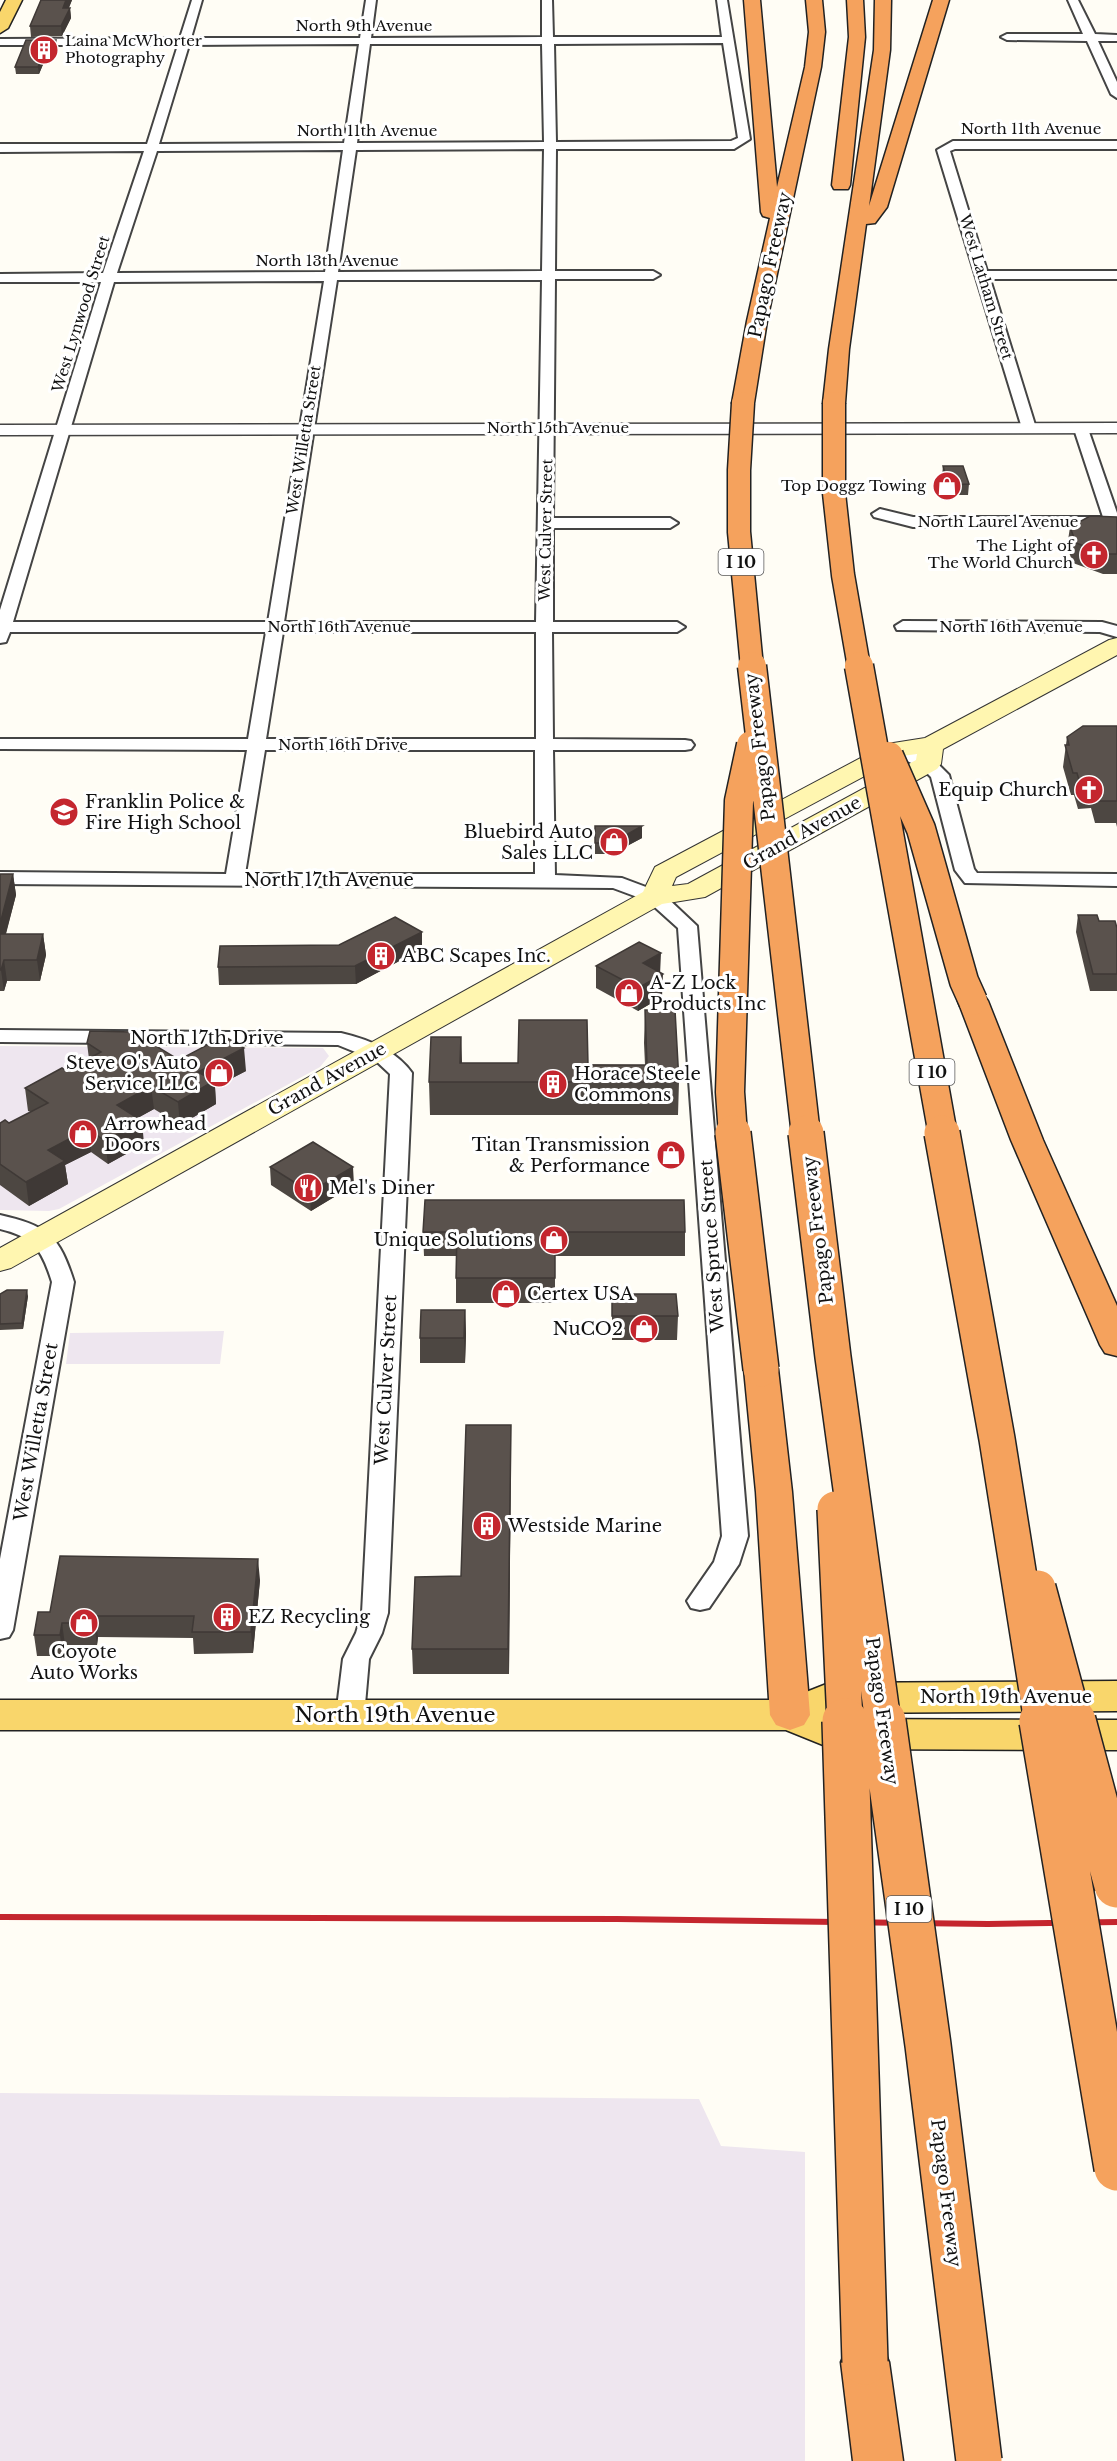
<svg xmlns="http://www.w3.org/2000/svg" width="1117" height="2461" viewBox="0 0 1117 2461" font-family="'Libre Baskerville',serif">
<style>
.industrial{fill:#eee6ef}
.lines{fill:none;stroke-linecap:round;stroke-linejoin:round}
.minor-casing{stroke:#444;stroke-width:4}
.tertiary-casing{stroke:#444;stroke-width:3}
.secondary-casing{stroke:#333;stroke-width:2}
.primary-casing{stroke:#222;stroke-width:3}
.motorway-casing{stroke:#222;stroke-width:3}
.minor{fill:#fff;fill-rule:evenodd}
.tertiary{fill:#fff;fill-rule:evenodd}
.secondary{fill:#fff6b0;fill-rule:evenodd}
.primary{fill:#f9d66b;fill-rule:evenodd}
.motorway{fill:#f5a25d;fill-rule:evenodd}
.rail{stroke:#c4262e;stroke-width:6}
.motorway-bridge-far3-casing{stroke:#222;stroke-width:25;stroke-linecap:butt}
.motorway-bridge-far2-casing{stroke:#222;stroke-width:31;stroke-linecap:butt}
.motorway-bridge-far1-casing{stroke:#222;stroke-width:38;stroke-linecap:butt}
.motorway-bridge-casing{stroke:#222;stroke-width:48;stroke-linecap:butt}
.motorway-bridge-far3{stroke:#f5a25d;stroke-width:22}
.motorway-bridge-far2{stroke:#f5a25d;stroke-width:28}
.motorway-bridge-far1{stroke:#f5a25d;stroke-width:35}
.motorway-bridge{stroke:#f5a25d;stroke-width:45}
.wall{fill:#4d4742}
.shaded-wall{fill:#3f3936}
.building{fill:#5a524d;stroke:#3f3936;stroke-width:1.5}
.labels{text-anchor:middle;stroke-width:6;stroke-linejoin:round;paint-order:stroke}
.far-street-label{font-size:15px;fill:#111;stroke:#fff}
.far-poi-label{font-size:15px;fill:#111;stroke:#fff;text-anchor:end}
.shield{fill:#fff;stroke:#585858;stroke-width:1.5}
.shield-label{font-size:16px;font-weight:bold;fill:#111}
.street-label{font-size:18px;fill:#111;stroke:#fff}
.poi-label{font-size:18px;fill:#111;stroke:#fff;text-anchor:start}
.near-street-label{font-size:21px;fill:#111;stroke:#fff}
</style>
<rect width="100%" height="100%" fill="#fffdf5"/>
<path class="industrial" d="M0,1046L314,1048H323L329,1056L320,1067L59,1209L49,1211L0,1210Z
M224,1331L220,1364H66L70,1333Z
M0,2093L699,2099L721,2146L805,2152V2461H0Z"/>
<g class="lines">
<g class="minor-casing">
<path id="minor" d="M192,0H202L191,38H360L366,0H376L371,38L542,37V0H552L553,37H722L717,0H727L750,139L734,149H556L555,271H653L660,275L653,279H555L553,518H670L678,523L670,528H553V622H677L685,627L677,632H552L553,739L685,740L691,741L694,745L691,749L685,750H553L555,875L622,878L662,893L697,926L748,1536L739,1564L709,1608L700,1610L691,1608L687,1601L714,1562L722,1536L678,928L648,901L613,888L0,884V872L226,874L247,750L0,749V739H248L266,632H10L6,642L0,643V610L101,282H0V274L103,273L144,151L0,152V144H147L178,45H0V39L180,38ZM723,43L738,138L731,141L556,142L554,44ZM359,44L344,143L159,144L189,45ZM370,44H542L544,142L357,143ZM544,149L542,271L338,272L356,150ZM343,150L325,272L117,273L157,151ZM337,280H542L536,622H284ZM324,281L268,622H13L114,282ZM283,632H536V739H266ZM265,750H535V874H245Z
M1068,0H1078L1095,34L1117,35V41H1098L1117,82V98L1111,94L1087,41L1007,40L1001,37L1007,34H1083Z
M953,141H1117V149H955L950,151L987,271H1117V279H990L1036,428L1034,431L1029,432L1022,428L937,150Z
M1081,425L1088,429L1117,513V527H913L874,517L872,514L880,509L913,517H1103L1074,429Z
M903,621L1102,622L1117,626V637L1100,632L897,630L895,626Z
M896,744L934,760L949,775L974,869L977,873L1117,874V886L965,883L955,870L931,777L922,768L890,753L887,749L890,745Z
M0,1030L341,1033C367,1039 396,1050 412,1073L388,1613L382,1633L369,1659L364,1716L360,1723L350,1726L340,1723L336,1716L343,1659L356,1633L362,1613L390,1074L375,1060L338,1045L0,1042Z
M0,1215C48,1226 59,1235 74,1282L13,1630L9,1637L0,1639V1559L52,1282C42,1250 34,1237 0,1229Z"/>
</g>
<g class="tertiary-casing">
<path id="tertiary" d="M1117,423V433L0,435V425Z"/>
</g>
<g class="secondary-casing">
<path id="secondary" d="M1117,638V655L943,749L941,764L937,769L705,897L662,904L11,1268L0,1271V1248L643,892L655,867L887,744L925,738L1109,640ZM917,754L916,760L688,884L672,886L676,877L902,756Z"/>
</g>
<g class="primary-casing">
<path id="primary" d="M6,0H22L8,28L0,33V12Z
M1117,1681V1711L833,1713L828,1715L837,1719L1117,1720V1750L833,1749L786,1730H0V1700H786L829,1683Z"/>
</g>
<g class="motorway-casing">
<path id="motorway" d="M744,0H760L777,187L805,67L809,32L806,0H822L825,32L821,67L767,321L754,403L751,408L743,409L735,408L732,403L747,321L770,218L763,216L761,212Z
M847,0H863L865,37L850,185L848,189H834L832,185L849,37Z
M875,0H891L890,50L869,206L933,0H949L887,207L875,223L866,224L849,349L845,403L842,408L834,409L826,408L823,403L829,349L874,50Z
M973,992L984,995L988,1001L1043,1140L1117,1306V1356L1105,1353L1100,1345L1011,1140L958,1001L962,995Z
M761,1358L773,1361L778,1369L792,1492L810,1715L804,1725L790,1730L776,1725L770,1715L756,1492L744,1369L749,1361Z
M865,2340L882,2346L889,2362L903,2461H853L841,2362L848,2346Z"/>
</g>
<use href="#minor" class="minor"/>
<use href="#tertiary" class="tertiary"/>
<use href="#secondary" class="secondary"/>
<use href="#primary" class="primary"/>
<use href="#motorway" class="motorway"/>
<path class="rail" d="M0,1917L617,1919L988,1924L1117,1922"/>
<g class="motorway-bridge-far3-casing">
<path id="motorway-bridge-far3" d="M743,403L739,470V532L752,667
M834,403V493L843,575L859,667"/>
</g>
<g class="motorway-bridge-far2-casing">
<path id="motorway-bridge-far2" d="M752,666L806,1135
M859,666L943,1135
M889,756L921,829L964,981L973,1001
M733,1135L730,1092L739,801L751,745"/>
</g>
<g class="motorway-bridge-far1-casing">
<path id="motorway-bridge-far1" d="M733,1133L761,1369
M806,1133L833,1357L883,1722
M942,1133L997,1439L1042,1722
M835,1509L845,1722
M1038,1588L1074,1722"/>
</g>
<g class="motorway-bridge-casing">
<path id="motorway-bridge" d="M845,1721L865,2362
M883,1721L928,2045L979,2461
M1042,1721L1117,2168
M1073,1721L1117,1885"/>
</g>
<use href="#motorway-bridge-far3" class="motorway-bridge-far3"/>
<use href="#motorway-bridge-far2" class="motorway-bridge-far2"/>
<use href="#motorway-bridge-far1" class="motorway-bridge-far1"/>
<use href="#motorway-bridge" class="motorway-bridge"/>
</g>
<path class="wall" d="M41,0H72L69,8H70L71,18L62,36L31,37L30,26Z
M56,40L57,47L54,55H47L39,74H16L15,67Z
M943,466L969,484L968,495H947L942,476Z
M1117,517V574H1103L1073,563L1067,547L1070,527Z
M1117,726V827L1116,823H1095L1091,808L1078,809L1074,795H1071L1063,767L1067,737Z
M595,826H642V838L612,854H595Z
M0,874H13L16,895L6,934H43L46,955L40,981H7L4,991H0Z
M1078,915L1117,928V991H1090L1076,932Z
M422,932V949L356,984L219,985L218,967L339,945Z
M596,966L660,973L662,997L638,1011L596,988Z
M645,1010L679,1082L678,1115H430L429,1082L461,1037L462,1063L645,1065L644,1043Z
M87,1043L246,1071L215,1087L216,1104L180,1125L154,1109L137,1118L144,1144L108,1164L91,1152L65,1165L68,1184L29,1206L0,1185V1123H9L31,1112L28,1111L25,1088L66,1071L89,1059Z
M270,1167L354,1185L311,1211L271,1185Z
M423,1232H685V1256H555V1303H456V1256H424Z
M0,1294L28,1296L23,1329L0,1330Z
M612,1294L678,1316L677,1340H612Z
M465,1310L466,1334L465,1363H420V1338Z
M511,1425L509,1674H413L412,1649L461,1576Z
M260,1580L253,1653L194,1654L193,1638L98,1637L97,1645H65L63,1656H37L34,1635L50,1612Z"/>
<path class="shaded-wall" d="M66,0H72L64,18L63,8Z
M70,8L71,18L62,36L61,26Z
M56,40L57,47L54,55L53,48Z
M46,48L47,55L39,74L38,67Z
M642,826V838L612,854V843Z
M13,874L16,895L0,955V924Z
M422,932V949L356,984L355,966Z
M43,934L46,955L40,981L37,960Z
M661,953L660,975L663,974L662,997L638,1011V988L643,963Z
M4,960L7,981L4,991L1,970Z
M461,1037L462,1070L460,1063Z
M244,1048L246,1071L215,1087L216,1104L180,1125L178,1102L198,1072Z
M151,1086L154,1109L120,1128L117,1105Z
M142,1121L144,1144L108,1164L105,1141Z
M88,1129L91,1152L65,1165L68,1184L29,1206L26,1182L48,1150Z
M353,1167L354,1185L311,1211L310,1192Z
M27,1290L28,1296L23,1329L22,1323Z
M465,1310L466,1334L465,1363L464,1338Z
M511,1425V1450L509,1674L508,1649Z
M258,1559L260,1580L253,1653L251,1632Z
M95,1616L98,1637L97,1645L94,1623Z
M62,1623L65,1645L63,1656L60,1635Z"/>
<path class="building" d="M41,0H66L63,8H70L61,26H30Z
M26,40H56L53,48H46L38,67H15Z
M943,466H963L969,484L948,485Z
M1090,516L1117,517V554H1106L1076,543L1070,527Z
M1083,726H1117V801H1098L1093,786L1081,787L1077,773H1073L1065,745H1069L1067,737Z
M595,826H642L612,843H595Z
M0,874H13L0,924Z
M1078,915H1097L1099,921H1115L1117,928V974H1093Z
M395,917L422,932L355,966L218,967L220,946L339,945Z
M0,934H43L37,960H4L1,970H0Z
M639,942L661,953L643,963L663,974L638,988L596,966Z
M645,1010H675L679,1082H429L431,1037H461L460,1063H518L519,1020H587L588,1065H647Z
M90,1031L133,1032L179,1060L224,1036L244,1048L198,1072L214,1081L178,1102L151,1086L117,1105L142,1121L105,1141L88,1129L48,1150L65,1161L26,1182L0,1164V1123L5,1120L9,1123L48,1103L25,1088L62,1068L66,1071L101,1052L87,1043Z
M313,1142L353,1167L310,1192L270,1167Z
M425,1200H684L685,1232H555V1278H456L457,1232H423Z
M7,1290H27L22,1323L0,1324V1294Z
M612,1294H676L678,1316H612Z
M421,1310H465L464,1338H420Z
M466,1425H511L508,1649H412L415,1577L461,1576Z
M60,1556L258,1559L251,1632H192L194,1616H95L94,1623H62L60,1635H34L38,1612H50Z"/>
<defs>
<g id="building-disc" transform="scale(1.5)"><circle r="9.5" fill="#c4262e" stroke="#fff"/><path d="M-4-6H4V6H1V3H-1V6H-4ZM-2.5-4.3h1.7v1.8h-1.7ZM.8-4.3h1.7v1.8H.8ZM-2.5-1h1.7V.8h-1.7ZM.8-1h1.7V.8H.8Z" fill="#fff"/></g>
<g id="shop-disc" transform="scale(1.5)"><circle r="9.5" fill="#c4262e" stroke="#fff"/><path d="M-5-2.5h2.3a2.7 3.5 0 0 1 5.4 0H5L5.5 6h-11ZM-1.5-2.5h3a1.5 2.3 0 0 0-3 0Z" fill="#fff"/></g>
<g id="church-disc" transform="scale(1.5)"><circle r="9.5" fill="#c4262e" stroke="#fff"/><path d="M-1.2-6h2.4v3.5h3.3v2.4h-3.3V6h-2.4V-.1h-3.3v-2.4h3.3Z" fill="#fff"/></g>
<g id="school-disc" transform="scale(1.5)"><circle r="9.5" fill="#c4262e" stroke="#fff"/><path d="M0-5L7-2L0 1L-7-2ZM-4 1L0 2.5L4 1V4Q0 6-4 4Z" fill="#fff"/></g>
<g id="restaurant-disc" transform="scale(1.5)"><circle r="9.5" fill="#c4262e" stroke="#fff"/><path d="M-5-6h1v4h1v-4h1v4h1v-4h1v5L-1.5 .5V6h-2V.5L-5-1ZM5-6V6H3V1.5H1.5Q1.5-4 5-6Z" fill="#fff"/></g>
</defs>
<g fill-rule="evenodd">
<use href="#building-disc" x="44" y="50"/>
<use href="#shop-disc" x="947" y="486"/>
<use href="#church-disc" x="1094" y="555"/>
<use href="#church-disc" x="1089" y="790"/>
<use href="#school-disc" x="64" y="812"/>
<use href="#shop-disc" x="614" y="842"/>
<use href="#building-disc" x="381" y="956"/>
<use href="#shop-disc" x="629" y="993"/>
<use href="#shop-disc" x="219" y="1073"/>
<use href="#building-disc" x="553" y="1084"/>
<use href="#shop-disc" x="83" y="1134"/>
<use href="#shop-disc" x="671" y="1155"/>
<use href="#restaurant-disc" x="308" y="1188"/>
<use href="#shop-disc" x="554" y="1240"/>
<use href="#shop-disc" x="506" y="1294"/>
<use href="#shop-disc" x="644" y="1329"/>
<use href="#building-disc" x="487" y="1526"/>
<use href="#building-disc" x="227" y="1617"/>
<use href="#shop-disc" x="84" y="1623"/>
</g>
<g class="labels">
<g class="far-street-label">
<text x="364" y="31">North 9th Avenue</text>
<text x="1031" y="134">North 11th Avenue</text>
<text x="367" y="136">North 11th Avenue</text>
<text x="327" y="266">North 13th Avenue</text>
<text transform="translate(986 287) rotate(73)" y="5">West Latham Street</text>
<text transform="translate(81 314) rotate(-73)" y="5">West Lynwood Street</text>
<text x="558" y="433">North 15th Avenue</text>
<text transform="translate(304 440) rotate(-81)" y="5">West Willetta Street</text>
<text x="998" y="527">North Laurel Avenue</text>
<text transform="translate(546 530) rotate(-89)" y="5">West Culver Street</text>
<text x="339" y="632">North 16th Avenue</text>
<text x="1011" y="632">North 16th Avenue</text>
<text x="343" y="750">North 16th Drive</text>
</g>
<g class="far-poi-label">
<text x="65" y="46" text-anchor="start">Laina McWhorter<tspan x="65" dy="17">Photography</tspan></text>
<text x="926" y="491">Top Doggz Towing</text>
<text x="1073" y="551">The Light of<tspan x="1073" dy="17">The World Church</tspan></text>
</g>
<g class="shield">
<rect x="718.5" y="549" width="45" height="26" rx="4.5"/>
<rect x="909.5" y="1059" width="45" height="26" rx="4.5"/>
<rect x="886.5" y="1896" width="45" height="26" rx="4.5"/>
</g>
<g class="shield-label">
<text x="741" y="568">I 10</text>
<text x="932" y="1078">I 10</text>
<text x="909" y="1915">I 10</text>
</g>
<g class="street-label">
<text transform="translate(770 265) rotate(-78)" y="6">Papago Freeway</text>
<text transform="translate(760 747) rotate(-97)" y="6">Papago Freeway</text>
<text transform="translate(802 833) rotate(-29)" y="6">Grand Avenue</text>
<text x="329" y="886">North 17th Avenue</text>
<text x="207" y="1044">North 17th Drive</text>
<text transform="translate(327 1079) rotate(-29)" y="6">Grand Avenue</text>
<text transform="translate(818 1230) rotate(-97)" y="6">Papago Freeway</text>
<text transform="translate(712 1246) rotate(-94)" y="6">West Spruce Street</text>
<text transform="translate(386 1380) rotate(-87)" y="6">West Culver Street</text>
<text transform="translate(36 1432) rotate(-80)" y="6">West Willetta Street</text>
<text x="1006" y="1703">North 19th Avenue</text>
<text transform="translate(882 1711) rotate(82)" y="6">Papago Freeway</text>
<text transform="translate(946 2193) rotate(83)" y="6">Papago Freeway</text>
</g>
<g class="poi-label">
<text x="1068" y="796" text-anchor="end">Equip Church</text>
<text x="85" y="808">Franklin Police &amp;<tspan x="85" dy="21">Fire High School</tspan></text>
<text x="593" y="838" text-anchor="end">Bluebird Auto<tspan x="593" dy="21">Sales LLC</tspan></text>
<text x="402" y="962">ABC Scapes Inc.</text>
<text x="650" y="989">A-Z Lock<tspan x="650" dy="21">Products Inc</tspan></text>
<text x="198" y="1069" text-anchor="end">Steve O's Auto<tspan x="198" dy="21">Service LLC</tspan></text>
<text x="574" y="1080">Horace Steele<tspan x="574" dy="21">Commons</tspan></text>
<text x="104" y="1130">Arrowhead<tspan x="104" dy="21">Doors</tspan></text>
<text x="650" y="1151" text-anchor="end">Titan Transmission<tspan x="650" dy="21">&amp; Performance</tspan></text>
<text x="329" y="1194">Mel's Diner</text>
<text x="533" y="1246" text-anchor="end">Unique Solutions</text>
<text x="527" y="1300">Certex USA</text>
<text x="623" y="1335" text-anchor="end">NuCO2</text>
<text x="508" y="1532">Westside Marine</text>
<text x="248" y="1623">EZ Recycling</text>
<text x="84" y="1658" text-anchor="middle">Coyote<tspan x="84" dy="21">Auto Works</tspan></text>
</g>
<g class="near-street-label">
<text x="395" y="1722">North 19th Avenue</text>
</g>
</g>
</svg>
